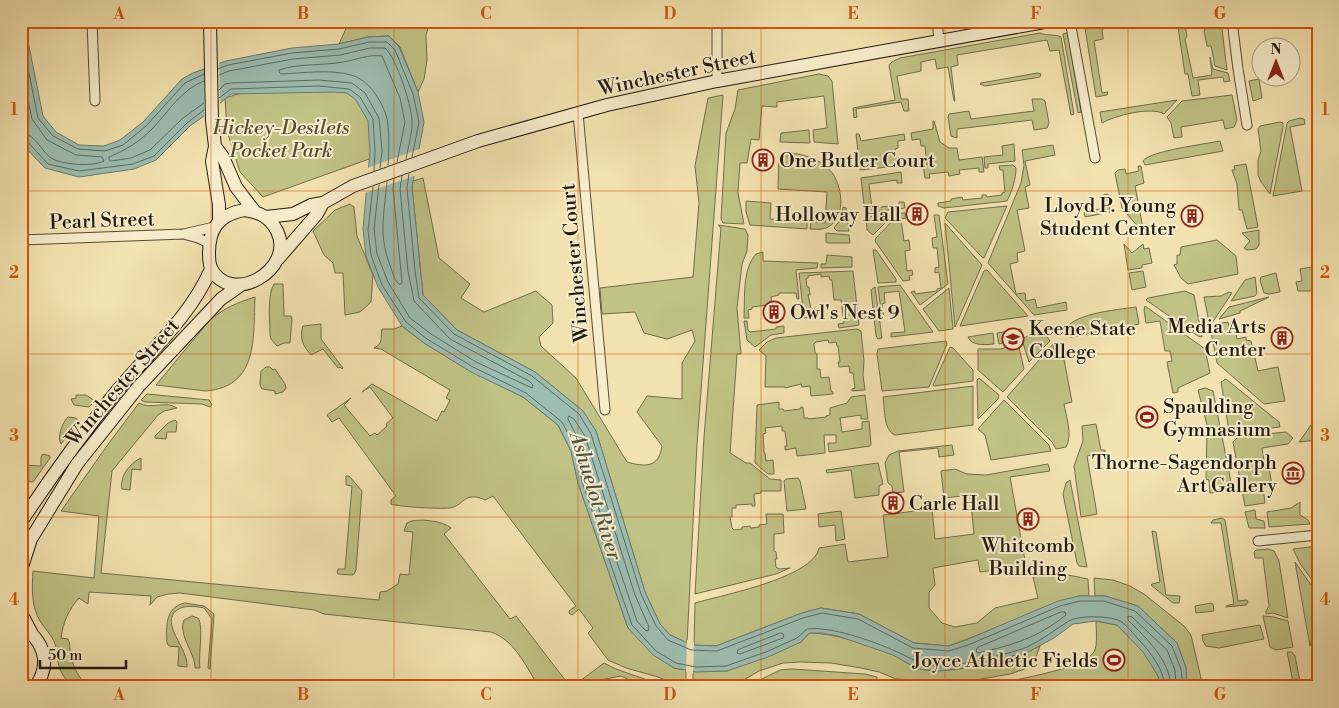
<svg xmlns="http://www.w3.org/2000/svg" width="1339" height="708" viewBox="0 0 1339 708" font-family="'Libre Bodoni',serif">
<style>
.green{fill:#c0c286;stroke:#706e4c}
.water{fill:#9cbdb1;stroke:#6b7c71}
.pier{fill:#f2e2af}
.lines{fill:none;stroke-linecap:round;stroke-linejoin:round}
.shore{stroke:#5e6c61;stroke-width:1}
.street-casing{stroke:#554c38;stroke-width:11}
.secondary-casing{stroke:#211a11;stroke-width:14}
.street{stroke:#f7eccb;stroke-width:9}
.secondary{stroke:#f7eccb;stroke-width:12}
.grid{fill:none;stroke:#d4530c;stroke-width:1;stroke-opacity:0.55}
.labels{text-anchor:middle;stroke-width:4;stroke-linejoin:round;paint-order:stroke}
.street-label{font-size:20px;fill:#211a11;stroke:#f7eccb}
.park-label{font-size:20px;font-style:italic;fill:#514c34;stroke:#f7eccb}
.poi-label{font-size:20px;fill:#211a11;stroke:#f7eccb;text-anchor:start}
.water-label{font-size:21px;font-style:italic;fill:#4c5349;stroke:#f7eccb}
.neatline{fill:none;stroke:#d4530c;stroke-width:2}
.grid-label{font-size:16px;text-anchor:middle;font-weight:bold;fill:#d4530c}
</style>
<rect width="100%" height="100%" fill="#f2e2af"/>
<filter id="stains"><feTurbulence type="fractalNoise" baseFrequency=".004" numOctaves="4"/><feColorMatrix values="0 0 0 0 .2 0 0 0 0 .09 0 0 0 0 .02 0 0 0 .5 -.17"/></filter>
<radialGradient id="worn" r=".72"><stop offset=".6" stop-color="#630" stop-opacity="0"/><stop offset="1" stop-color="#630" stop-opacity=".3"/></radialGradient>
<path class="green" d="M347,21H430L426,35L427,60L424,79L418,92L400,47L389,36L368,37L339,44L348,24Z
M1123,21H1150L1102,29L1103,39L1094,41L1102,93L1108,92L1107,95L1096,97L1085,28Z
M1181,21H1221L1227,70L1215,66L1211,46H1207L1204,31L1206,27L1205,23L1201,22L1190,26V25H1185L1187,36L1185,39L1193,78L1212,75L1210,57L1213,69L1228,73L1230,81L1224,82L1223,77L1198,80L1200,95L1192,96L1188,74H1185L1178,27V25Z
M1040,33C1047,36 1056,34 1061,37L1074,114L1071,115L1059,50L1050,51L1047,40L957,55L958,65L951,67L955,101H954L948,67L937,69L935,59L921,62V71L897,76L901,99H908L909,111H904L901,102L856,109L857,117L854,118L853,108L895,100L889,65L892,62L900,58Z
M1068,33L1081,112L1078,113L1063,34Z
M1038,73L1041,74L1040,77L985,86L980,84L981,83Z
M819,74L828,76L832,81L838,144L814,142L813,130L827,128L824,96L777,102V107L762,106L759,140L751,139L747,163H740L738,193L744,224L723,223L721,219L726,133L735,109L738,90Z
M1259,79L1262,98L1253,101L1249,81Z
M330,83L371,107L372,158L263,197L240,172L227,131L225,98L245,92Z
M723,95L697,444L687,643L670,635L660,624L645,592L596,431L583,411L535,372L457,330L423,295L412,187L413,181L423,178L439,258L470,284L461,298L484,312L536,291L552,305L553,323L539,337L541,346L576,378L627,462C645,467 659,468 662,446L637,412L647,396L682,399V363L695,341L692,330L667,339L644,333L635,312L602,314L600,288L693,277L699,203L695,166L708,98Z
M1232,95L1237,120L1234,127L1225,129L1223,120L1181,127L1182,137L1174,138L1171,123L1167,117L1182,101Z
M1032,99H1042L1045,101L1049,123L1047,128L1034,130L1032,120L957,129V138L951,136L948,117L949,114L969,111L971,119L1034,111Z
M1177,100L1164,114C1151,106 1114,116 1102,123L1100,112Z
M1300,118L1304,119L1305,124L1290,127L1302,191L1273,196L1287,123L1289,121Z
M933,121H934L940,142L949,148H957L959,160L982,157L984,172H979V168L959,170L960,174L949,176L948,172L929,174L930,178H925L923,165H927L925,146H921L920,139L912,140L911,133L933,129Z
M1280,122L1283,123V127L1270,194L1261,182L1258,175V160L1261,151L1258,129L1260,126Z
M809,130L810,143L780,142L781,133Z
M856,134H859L861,141L904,134L905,140L898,141V148L895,149L897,166L860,170Z
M1220,141L1223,151L1145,165L1143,161C1149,151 1206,144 1220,141Z
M1014,144L1015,161L988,164V168H985L984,157L1003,155L1002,146Z
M1053,145L1055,155L1025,161L1030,185L1025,187L1029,208L1017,210L1025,251L1017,253L1018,262L1010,264L1016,294L1025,293L1026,301L1035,299L1037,308L1066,302L1067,310L1034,315L988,263L1021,183L1024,165L1022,150Z
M792,153C807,155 824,161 833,174C843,189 846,220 826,228C821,230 815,229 810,229L811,222L825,223L827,192L778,189L779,156H792Z
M1246,164L1258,227L1247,229L1242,210H1239L1237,184L1232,170H1235L1234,166Z
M1013,165L1016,168C1016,179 1012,191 1007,201L944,208L938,206V203L951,201V199L962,197L963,200L982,198V195H986L987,197L1002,195V193L1005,192L1003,170H1000L999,166Z
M1138,166H1141L1144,183L1135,186L1143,228L1140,229L1122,208L1115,173L1118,170L1125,169L1126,174L1139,171Z
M901,172L902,183H897V180L869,184L872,208L899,205V202H904L905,208L865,213L861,178Z
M1108,194L1110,212L1085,217L1084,212L1105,208L1103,195Z
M746,201L771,203L770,219L807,222V229L750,225L746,212Z
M350,204L354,207L357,236L373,275L371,302L360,312L345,315L343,273H335L333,263L324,255L313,231L335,210Z
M1007,206L984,258L982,257L945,218L948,212Z
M843,207L846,208L849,231H837L834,228L841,219Z
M900,213H905L906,218L901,219L904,241L909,240L910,250L905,251L907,271L912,270L913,275L909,276L910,280L903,281L875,241L876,238Z
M891,214L892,216L873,235L867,230L866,217Z
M934,215H939L948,284L920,305L911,292L915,291V294L937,291V289L941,288L939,272L935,273V268L939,267L937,248H933L932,238L937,237Z
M945,223L982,265L955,327Z
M718,225L745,229L748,235L747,251L742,264L737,308L741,354H737L730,453L746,463H750L770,479L781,480V491H761V493L754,494L755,506H752V504L736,505V508H732V517H730L732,528L734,530L742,529V527L750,526L751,528L759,527V525L767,524L766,514H783L784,533L774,534V551L776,552L777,559H775L776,567L779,569L790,568L776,574L695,594L704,437L721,228Z
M1259,230V245L1256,249L1247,250L1244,248L1250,241L1242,233Z
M826,233L849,235L850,243H828L826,242Z
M1217,240L1236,256L1238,274L1188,284L1181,278L1174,265L1177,264V255H1180L1181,247Z
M1124,244L1132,253L1143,244L1144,249L1149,248L1152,263L1142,265V268L1128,270Z
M873,250H876L896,279V282L878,283Z
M763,252V261L818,263L817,268L796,270L799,299H797L796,293H779V295L771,297L772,307H768V305L752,307V309L748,310L749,318H744C745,298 742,270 756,254Z
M827,255L852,257V267L821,268V264H826Z
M1318,266V291H1298L1296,282L1302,281L1300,269Z
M986,270H987L1028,316L960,326L984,271Z
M853,271L859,325L839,328L838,324L844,323L841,300H834L832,280H830L829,276L821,277V274L808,276V278L806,279L807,287H809L810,295H808L813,317L804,318L799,273Z
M1143,271L1146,287L1132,290L1129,273Z
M1276,273L1280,292L1269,294L1264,293L1260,280L1261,277Z
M1255,277L1257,293L1255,296L1231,301L1245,280Z
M274,284H283L284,316H291L292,318L290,343H284L277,346L271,339L270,335C270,322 267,294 274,284Z
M900,285L933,332L891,337V333L905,332L899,291L884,293L885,303L882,304L884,318H882L878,287Z
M875,287L882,338L878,339L876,336L871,290Z
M949,288L953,329L939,331L923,309Z
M1185,291L1194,295L1202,337L1198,336L1146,300L1148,298Z
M1229,292L1232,293L1212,323L1209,322L1204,297L1221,296Z
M255,297C253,338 259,386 206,391L156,385L209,321C224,308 236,303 255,297Z
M1269,297L1240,311V313L1219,319L1229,307Z
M1145,306L1205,349L1210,373L1178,388V392L1173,393L1167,362L1172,361L1170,351H1165L1160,321L1146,323L1144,310Z
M1136,307L1139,324L1071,337L1063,334C1068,313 1117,310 1136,307Z
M744,321H747L748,330L750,332L776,329V327L784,326V333L771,335L755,347L747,340Z
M1228,322L1231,334L1236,333L1237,339L1246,337V340L1251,341L1258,371L1278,367L1285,401L1264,404L1217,363L1211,332L1216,324Z
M321,324V339L343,368L342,369L340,367L338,368L323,349L311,355C303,346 299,338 303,326Z
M402,326L424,343L465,368L523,397L558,425L571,451L578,483L628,628L674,668L686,670V684L683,687L658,677L626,668L608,660L588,633L593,628L579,609L572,615L569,613V611L576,606L493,496L485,500C463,490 464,507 449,508C439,509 401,507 391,504V500L396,496L339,418L332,422L327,415L351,398L344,405L370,436L375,433L377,435L387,426L386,424L393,418L370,387L362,392L372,384L437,421L442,411L444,412L450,400L446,398L450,390L381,349L374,348C384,343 380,338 382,329H394Z
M857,329L861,331L864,361L863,375L865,390L852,391V389L855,388L853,373H850L849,366L839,367L838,362H840L838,346H837L836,342L829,343L828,340L816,342L814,344L815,353L817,354V369H820L821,378L829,377L831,391L833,392V394L811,396L810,386L802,387L801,384L785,388V387H765L766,356L759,350L767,342L776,338Z
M1021,329V332L1015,339L999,344L997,333Z
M1035,330L1044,332L1050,341L1029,362L1022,340Z
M993,333L994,344C986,345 971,346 968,337Z
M946,341L947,344L929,387L882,391L877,354L878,349Z
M1018,343L1024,369L1003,392L978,370V349H1001Z
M1053,344L1055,356L1063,354L1072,402L1064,404C1066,416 1073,436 1066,447L1056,449L1052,442L1007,397Z
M950,347L953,348L971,368L973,370V381L934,386L933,385Z
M266,367H270L273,370L275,369L285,384L286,388L283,392L275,394V391L262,389L260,385L261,371Z
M979,378L999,395L998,399L978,419L977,380Z
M1226,379L1279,422L1280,427L1234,432L1229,431L1221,382Z
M973,386V425L895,435C883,430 885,408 883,397Z
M1205,388L1213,391L1231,482C1228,492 1219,492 1210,493L1209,480L1206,479L1207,425L1198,390Z
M147,394L209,400L212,405L210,407L202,404L145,402L141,400Z
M76,395H86L95,401L89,407L74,405L71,399L76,398Z
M865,395L868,419H861V415L840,418L842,432L862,429V422L869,421L871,444L870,446L829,452L828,443H836V435H824L825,453L797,456L796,448L785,450V446H787L785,431H782V426L765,428L766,433L763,434L764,452L765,453L766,461L773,460L774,474H768L755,463L757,405L779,402V409H783L784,411L800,409L801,407H803L804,418H808L809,419L826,417V416L830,415V408L847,403L851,397Z
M1004,400L1049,445L1051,451L991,460L985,435L978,429Z
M139,403C151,410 166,400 177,408L164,411L158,415L112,471L101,573L379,600L380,592L387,591L398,584L400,574L409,575L413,532L404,531L407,523C415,517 444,521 451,528L444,534L510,619L516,616L569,685L567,687H539C526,667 515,640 491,632L324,614L314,610L180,593L168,594L157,597L150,605L151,596L89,592L88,604L79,598C69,609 63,622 61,638L68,639C70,643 70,646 70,651C72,665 78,678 89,687C68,687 60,677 57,656C56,652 57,648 55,644C52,635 45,629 40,621C31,606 32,588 33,571L94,578L99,516L61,511L109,443Z
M1318,415V440L1299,442Z
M68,417L76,418L78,421L61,444C57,437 62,423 68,417Z
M175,420L177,422L176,432H167L166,439L155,438V436L168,423Z
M1096,424L1101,450H1105V452L1087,456L1097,514L1081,517L1074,466L1083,441L1082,426Z
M1286,432L1293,438L1288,444L1262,448L1265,467H1269L1272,486L1263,487L1265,503L1245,506L1233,442L1238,437Z
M952,445L954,455L939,457L938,448L899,452L904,492L893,493L892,486L888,483L885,463L889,455L898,451Z
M43,454L50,456V458L33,482L22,481L21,465L41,466V457Z
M141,458V470L132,469L130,490L122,489C119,477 130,463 141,458Z
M878,463L883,484L879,486V495L855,498L851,470L827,473L826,470Z
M1048,464L1050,471L1010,477L1026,566L980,572L978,560L933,568L935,585L929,592V608L942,623L955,627L977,623L995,608L1038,598L1033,577C1052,571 1069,575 1088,579L1089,596H1079L949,646L914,643L859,614L821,608L802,613L716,646L694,645L695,603C722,595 813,578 819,548L845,544L848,562L888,557L883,515L932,509L935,539L974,534L970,495L944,498L941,471L955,469L967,474L986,475Z
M346,476H349L362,491L356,570L354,574L352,575L338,574L337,572L338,569H345L352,486L346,485Z
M798,478L800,481L806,509L787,511L784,481L786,479Z
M1070,480L1087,567L1079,566L1077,563L1063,494L1066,483Z
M1300,502V515L1308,520L1310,524L1269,527L1267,512L1291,508Z
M1255,510L1256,519L1264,521L1265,528H1249L1245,512Z
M841,511L845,539L836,541L835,525L819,527L818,514Z
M1222,518L1225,520L1238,601L1247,600L1248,602L1246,605L1226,607V606L1234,604L1221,523H1211L1213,520Z
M1152,531L1156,532L1166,595L1180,596L1179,603H1173L1151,585L1152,584L1160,582Z
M1318,546V588L1301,565L1293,549Z
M1268,549L1274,551L1279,561L1288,618L1273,613L1266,614V611L1269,606L1263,558H1255L1254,552L1256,550Z
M1295,562L1318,595V615L1310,646Z
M1094,578L1113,580L1130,586L1144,594L1184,626L1191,635L1203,687H1187L1186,668L1177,643L1138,606L1105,596H1095Z
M185,603L204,606L214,614L210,669L208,668L212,619L204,608C195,606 184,605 177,610C159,623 189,649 187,667L178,666L179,647L169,646L167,643C166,627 165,607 185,603Z
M1211,603L1213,604L1214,611L1196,613L1195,606Z
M192,616L198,618C204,626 198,655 200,668H195C195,652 178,636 184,620Z
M1263,616L1274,617L1288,621L1293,647L1276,650L1270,647Z
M1096,621L1117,625L1144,652L1158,676L1160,687H979C1001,682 1084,670 1094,652C1098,645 1096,630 1096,621Z
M1260,625L1264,639L1219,648L1206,646L1203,641L1202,635Z
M809,633C835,633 870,645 894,655C902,659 909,665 917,668C943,678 1016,658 1040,646L1034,662L1025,669L1010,674L964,682L896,679L879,672L861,668L831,663L800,662L783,663L759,671L732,687H693V671H727L801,642Z
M1287,652H1292L1295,656L1301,687H1294Z
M604,663L616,669L653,682L651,686L644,687L621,676L600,680L584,687H572Z
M792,669L865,674L877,677L876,687H746L780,670Z"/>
<path class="water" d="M21,21H24L43,116L56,132L79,145L104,146L120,140L143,122L182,79L193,73L226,61L292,48L339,44L368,37L389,36L399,47L418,92L424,122L412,187L423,295L457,330L535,372L583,411L596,431L645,592L660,624L670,635L692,645L716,646L802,613L821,608L859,614L914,643L949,646L966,640L1058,601L1079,596H1105L1138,606L1177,643L1186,668L1187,687H1160L1158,676L1143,652L1117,625L1096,621L1073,624L1054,638L1028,652L964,668L939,671L918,669L893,655L838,636L822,633H809L801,642L768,657L727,671L696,672L674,668L653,655L628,628L578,483L571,451L558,425L523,397L471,372L424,343L402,326L378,287L366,256L363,229L370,151L368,121L356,100L347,93L335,92L231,94L211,111L190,126L156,160L134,169L79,177L45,168L21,143Z"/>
<path class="pier" d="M219,60L220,107L204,120V66Z
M422,148L417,175L365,193L367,168Z
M687,640L694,642L693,674L686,672Z"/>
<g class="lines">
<path class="shore" d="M21,33L38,118L53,136L78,149L105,151L123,145L146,126L185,83L204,74
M21,65L32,119L47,140L76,155L102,157L104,161C93,167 62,165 51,158C40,150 36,134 21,133
M218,69L228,65L292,53L339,49L369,42H387L395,50L413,94L419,122L412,157
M219,75L229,71L293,59L340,55L370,48H385C397,59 411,104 412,120C413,132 408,147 406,159
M204,81C182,89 168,112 152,129C139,142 126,150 109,157V160L111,161L131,158L150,150L183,118L204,103
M219,90L225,84L231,83L319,80L352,83L365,93L379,118L382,151L380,168
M219,98L231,89L319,86L349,89L360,97L373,119L375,151L374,171
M21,140L27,141L48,164L79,171L133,164L154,156L187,123L204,110
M388,165C389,151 390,128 386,115C381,100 368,79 351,75C329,69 304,73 281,74L279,72V70C299,63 322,66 343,62C356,60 369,54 382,56L400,98L405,122L397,162
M409,174L407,188L415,270L419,298L454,334L532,376L579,414L591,434L641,594L656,626L668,640L691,650L717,651L803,618L822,613L858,619L913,648L949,651L968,645L1060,606L1080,601H1104L1135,611L1172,646L1181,669L1183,687
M387,182C384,216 378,235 391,268C393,275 395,281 400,285L402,282L393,189L394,179
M379,185L374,229L377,254L388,282L410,318L431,334L476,362L532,388L533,385L529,381L450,339L414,301L408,271L400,189L402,176
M373,187L368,230L371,255L382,285L406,322L427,339L473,367L526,393L562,422L576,449L582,482L632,625L656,651L676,663L696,667L726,666L766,652L797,638L807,629C831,626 873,641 895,651C912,658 918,665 938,666C955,667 1010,654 1027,647C1043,640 1055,629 1069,621C1079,615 1107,616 1118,620C1126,623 1134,635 1140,641C1151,653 1164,670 1165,687
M569,416L574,419L585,436L635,595L649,627L648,631L645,630L637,621L589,480L582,447L568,419Z
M1061,612H1065L1066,615C1037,638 1013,645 978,653L976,651L977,648Z
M781,633L784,635L783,638L740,654L737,653L738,650Z
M1171,687C1170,660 1146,638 1128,620V616L1132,617L1167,650L1175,670L1176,687"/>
<g class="street-casing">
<path id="street" d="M92,21L95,101
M937,21L939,40
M1070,21L1095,158
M1232,21L1238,69L1247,125
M717,81V21
M578,113L605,410
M187,235L198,238L209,243
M21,240L184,234L214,227
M1258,541L1318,535"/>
</g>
<g class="secondary-casing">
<path id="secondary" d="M210,21L212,120L215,146L212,161L219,205V222
M215,146L223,157L236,187L255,212
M244,210C259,212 270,217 277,231C296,270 230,307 211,268C209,263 209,258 209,253C209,228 219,215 244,210Z
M266,217L293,214L311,205L323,203L353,186L478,141L607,105L717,81L1050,21
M278,259L317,214L323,203
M21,522C51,477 82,434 116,392C149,352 190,317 211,269
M21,570L31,539L77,464L139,386L221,299L241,285
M21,613L31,632
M21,626C44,640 52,664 35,687"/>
</g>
<use href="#street" class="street"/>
<use href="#secondary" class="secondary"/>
</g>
<path class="grid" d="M211,21V687M394,21V687M578,21V687M761,21V687M945,21V687M1128,21V687M21,191H1318M21,354H1318M21,517H1318"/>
<defs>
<g id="building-ring" transform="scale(1.125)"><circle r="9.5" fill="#f7eccb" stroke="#8f2418" stroke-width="1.5"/><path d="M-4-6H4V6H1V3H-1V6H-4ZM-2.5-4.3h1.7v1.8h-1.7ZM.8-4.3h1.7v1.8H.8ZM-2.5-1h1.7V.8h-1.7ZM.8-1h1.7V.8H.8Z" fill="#8f2418"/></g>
<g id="university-ring" transform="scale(1.125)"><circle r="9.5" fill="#f7eccb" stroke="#8f2418" stroke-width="1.5"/><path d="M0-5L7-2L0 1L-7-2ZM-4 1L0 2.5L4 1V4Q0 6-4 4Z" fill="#8f2418"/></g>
<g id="stadium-ring" transform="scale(1.125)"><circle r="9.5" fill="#f7eccb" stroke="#8f2418" stroke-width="1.5"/><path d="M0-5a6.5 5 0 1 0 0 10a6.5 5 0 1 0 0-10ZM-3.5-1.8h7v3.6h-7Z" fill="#8f2418"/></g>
<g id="museum-ring" transform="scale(1.125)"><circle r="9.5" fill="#f7eccb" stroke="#8f2418" stroke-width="1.5"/><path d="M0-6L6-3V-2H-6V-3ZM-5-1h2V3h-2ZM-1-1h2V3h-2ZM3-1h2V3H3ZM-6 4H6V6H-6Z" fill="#8f2418"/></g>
</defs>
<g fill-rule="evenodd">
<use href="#building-ring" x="763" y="160"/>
<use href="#building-ring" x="917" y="214"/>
<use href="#building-ring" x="1192" y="216"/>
<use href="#building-ring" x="774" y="312"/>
<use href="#building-ring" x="1282" y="338"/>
<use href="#university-ring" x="1013" y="339"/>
<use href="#stadium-ring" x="1147" y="417"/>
<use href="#museum-ring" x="1293" y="473"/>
<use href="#building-ring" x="893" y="503"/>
<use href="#building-ring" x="1028" y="519"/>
<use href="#stadium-ring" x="1114" y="660"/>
</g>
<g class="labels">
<g class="street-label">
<text transform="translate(677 72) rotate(-12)" y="7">Winchester Street</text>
<text transform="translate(102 220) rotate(-2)" y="7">Pearl Street</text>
<text transform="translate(574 263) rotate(-95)" y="7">Winchester Court</text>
<text transform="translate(122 382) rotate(-49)" y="7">Winchester Street</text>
</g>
<g class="park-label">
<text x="281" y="134">Hickey-Desilets<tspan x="281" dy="23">Pocket Park</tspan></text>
</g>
<g class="poi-label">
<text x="779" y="167">One Butler Court</text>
<text x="1176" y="212" text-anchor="end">Lloyd P. Young<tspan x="1176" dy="23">Student Center</tspan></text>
<text x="901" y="221" text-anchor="end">Holloway Hall</text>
<text x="790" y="319">Owl's Nest 9</text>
<text x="1266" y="333" text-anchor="end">Media Arts<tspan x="1266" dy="23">Center</tspan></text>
<text x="1029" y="335">Keene State<tspan x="1029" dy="23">College</tspan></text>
<text x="1163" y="413">Spaulding<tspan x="1163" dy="23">Gymnasium</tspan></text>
<text x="1277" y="469" text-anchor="end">Thorne-Sagendorph<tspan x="1277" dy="23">Art Gallery</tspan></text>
<text x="909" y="510">Carle Hall</text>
<text x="1028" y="552" text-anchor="middle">Whitcomb<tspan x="1028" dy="23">Building</tspan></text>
<text x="1098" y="667" text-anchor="end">Joyce Athletic Fields</text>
</g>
<g class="water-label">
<text transform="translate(596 496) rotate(73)" y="7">Ashuelot River</text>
</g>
</g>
<rect width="1339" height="708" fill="none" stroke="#f2e2af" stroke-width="55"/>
<g transform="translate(1276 62)"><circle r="24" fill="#f7eccb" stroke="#a19881"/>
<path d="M0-4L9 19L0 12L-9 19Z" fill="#8f2418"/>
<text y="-8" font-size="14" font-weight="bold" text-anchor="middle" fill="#211a11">N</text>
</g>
<path d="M40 660v8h86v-8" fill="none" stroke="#211a11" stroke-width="2.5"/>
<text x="48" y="660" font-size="15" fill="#211a11" stroke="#f7eccb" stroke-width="4" paint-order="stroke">50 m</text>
<rect x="28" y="28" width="1284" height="652" class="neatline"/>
<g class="grid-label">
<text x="119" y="19">A</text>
<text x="303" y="19">B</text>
<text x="486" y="19">C</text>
<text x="670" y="19">D</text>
<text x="853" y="19">E</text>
<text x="1036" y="19">F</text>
<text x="1220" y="19">G</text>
<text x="14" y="115">1</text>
<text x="1325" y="115">1</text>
<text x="14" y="278">2</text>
<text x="1325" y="278">2</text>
<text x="14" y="441">3</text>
<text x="1325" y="441">3</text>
<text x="14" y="605">4</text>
<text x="1325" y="605">4</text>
<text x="119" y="700">A</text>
<text x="303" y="700">B</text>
<text x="486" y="700">C</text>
<text x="670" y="700">D</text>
<text x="853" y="700">E</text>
<text x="1036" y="700">F</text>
<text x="1220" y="700">G</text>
</g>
<rect width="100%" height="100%" filter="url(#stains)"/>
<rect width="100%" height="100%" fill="url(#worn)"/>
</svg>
